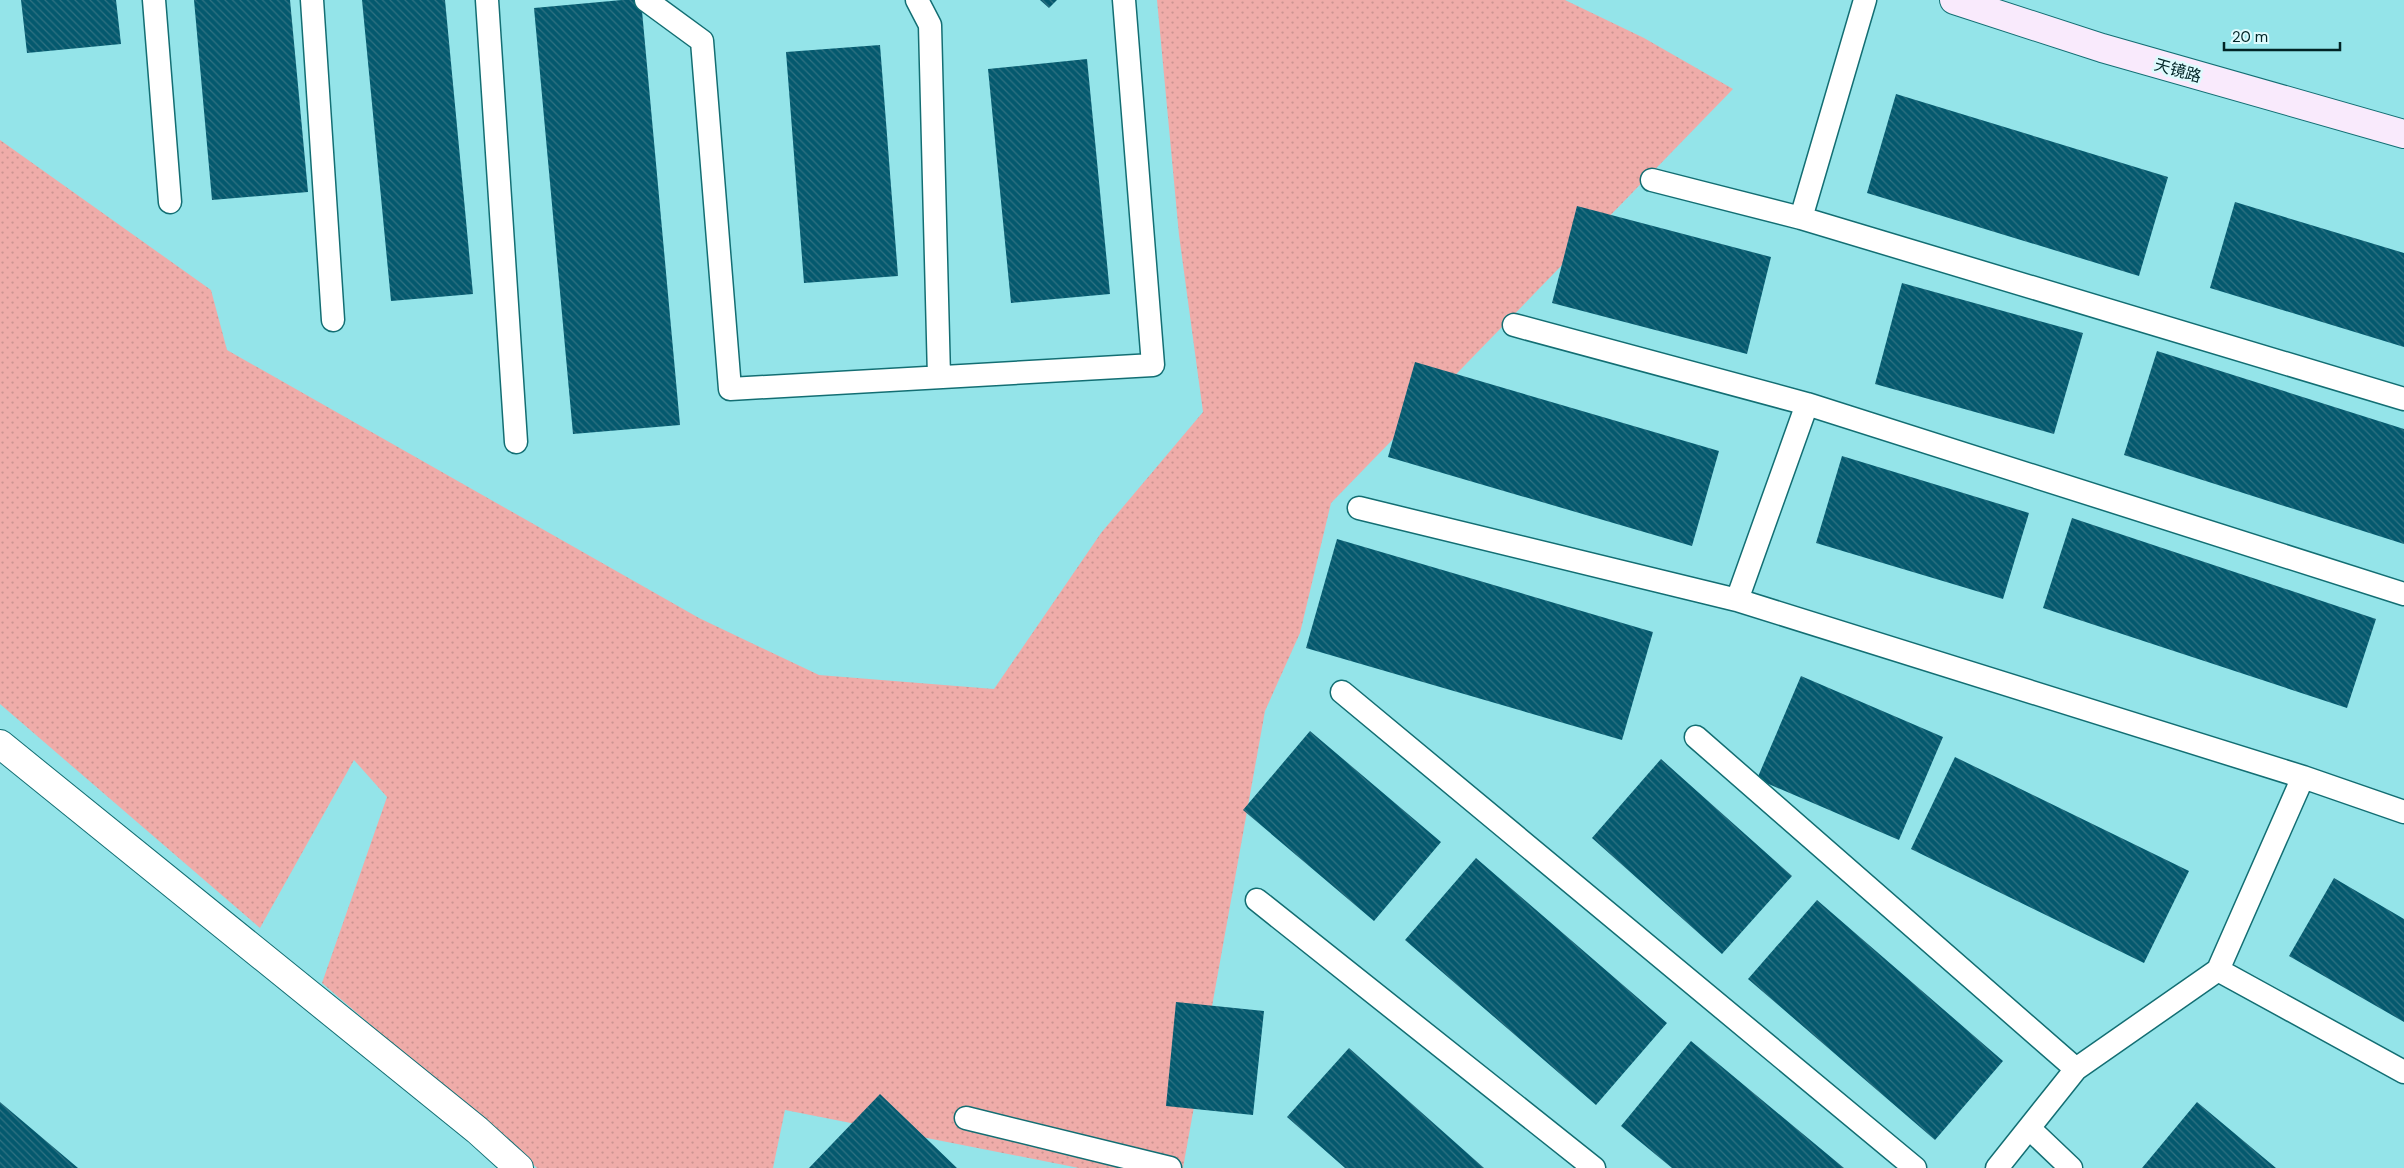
<svg xmlns="http://www.w3.org/2000/svg" width="2404" height="1168" viewBox="0 0 2404 1168" font-family="'DM Sans','Noto Sans SC',sans-serif">
<style>
.green{fill:url(#green-dots)}
.building{fill:url(#building-back-hatch)}
.lines{fill:none;stroke-linecap:round;stroke-linejoin:round}
.lane-casing{stroke:#136e73;stroke-width:25}
.street-casing{stroke:#136e73;stroke-width:30}
.secondary-casing{stroke:#136e73;stroke-width:30}
.lane{stroke:#fff;stroke-width:22}
.street{stroke:#fff;stroke-width:28}
.secondary{stroke:#f9eafc;stroke-width:28}
.labels{text-anchor:middle;stroke-width:5;stroke-linejoin:round;paint-order:stroke}
.street-label{font-size:16px;fill:#012426;stroke:#ddfbfd}
</style>
<defs>
<pattern id="green-dots" width="8" height="8" patternUnits="userSpaceOnUse" patternTransform="scale(1.25)"><rect width="8" height="8" fill="#efaca9"/><path d="M2 2h.1M6 6h.1" fill="none" stroke="#cb9491" stroke-width="1.8" stroke-linecap="round"/></pattern>
<pattern id="building-back-hatch" width="6" height="6" patternUnits="userSpaceOnUse" patternTransform="scale(1.25)"><rect width="6" height="6" fill="#04596e"/><path d="M-1 5l2 2M0 0l6 6M5-1l2 2" fill="none" stroke="#307282"/></pattern>
</defs>
<rect width="100%" height="100%" fill="#94e4e9"/>
<path class="green" d="M1157,0H1565L1644,38L1733,89L1331,503L1300,633L1265,711L1183,1168H1079L785,1110L773,1168H537L322,983L387,797L354,760L260,928L0,704V140L211,290L227,350L699,618L819,675L994,689L1101,533L1203,412L1179,235Z"/>
<path class="building" d="M21,0H116L121,44L27,53Z
M194,0H290L308,192L212,200Z
M362,0H445L473,294L391,301Z
M622,0H641L680,425L573,434L534,8Z
M1040,0H1057L1049,8Z
M880,45L898,276L804,283L786,52Z
M1087,59L1110,294L1011,303L988,69Z
M1896,94L2168,177L2139,276L1867,193Z
M2235,202L2404,253V347L2210,288Z
M1577,206L1771,257L1747,354L1552,303Z
M1902,283L2083,333L2054,434L1875,384Z
M2157,351L2404,429V544L2124,455Z
M1415,362L1719,451L1692,546L1388,457Z
M1842,456L2029,513L2003,599L1816,543Z
M2072,518L2376,619L2347,708L2043,608Z
M1337,539L1653,632L1622,740L1306,648Z
M1801,676L1943,737L1899,840L1757,779Z
M1310,731L1441,842L1374,921L1243,810Z
M1955,757L2189,871L2144,963L1911,849Z
M1661,759L1792,876L1722,954L1592,838Z
M1476,858L1667,1023L1596,1105L1405,940Z
M2334,878L2404,919V1022L2289,956Z
M1817,900L2003,1061L1935,1140L1748,979Z
M1176,1002L1264,1011L1253,1115L1166,1106Z
M1691,1041L1844,1168H1672L1621,1126Z
M1349,1048L1484,1168H1345L1287,1117Z
M880,1094L957,1168H809Z
M0,1102L78,1168H0Z
M2197,1102L2276,1168H2142Z"/>
<g class="lines">
<g class="lane-casing">
<path id="lane" d="M154,0L170,202
M312,0L333,320
M487,0L516,442
M646,0L702,41L730,389L1153,365L1124,0
M917,0L930,25L939,377
M1865,0L1801,218L2404,399
M1652,180L1801,218
M1514,325L1807,404
M1359,508L1737,600
M1342,692L1915,1168
M1696,737L2076,1069
M2303,777L2404,812
M1257,900L1594,1168
M2218,970L2404,1072
M966,1118L1170,1168
M2030,1129L2071,1168
M1997,1168L2076,1069L2218,970L2303,777L1737,600L1807,404L2404,594"/>
</g>
<g class="street-casing">
<path id="street" d="M0,744L477,1130L519,1168"/>
</g>
<g class="secondary-casing">
<path id="secondary" d="M1954,0L2102,48L2404,134"/>
</g>
<use href="#lane" class="lane"/>
<use href="#street" class="street"/>
<use href="#secondary" class="secondary"/>
</g>
<g class="labels">
<g class="street-label">
<text transform="translate(2178 70) rotate(16)" y="6">天镜路</text>
</g>
</g>
<path d="M2224 42v8h116v-8" fill="none" stroke="#012426" stroke-width="2.5"/>
<text x="2232" y="42" font-size="15" fill="#012426" stroke="#ddfbfd" stroke-width="4" paint-order="stroke">20 m</text>
</svg>
